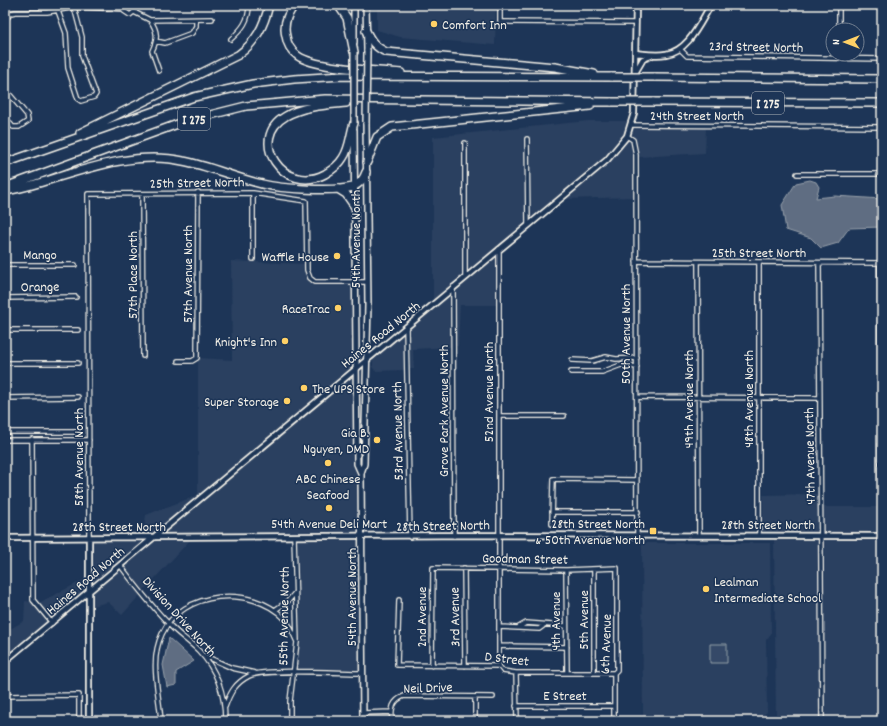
<svg xmlns="http://www.w3.org/2000/svg" width="887" height="726" viewBox="0 0 887 726" font-family="Dekko,sans-serif">
<style>
.built{fill:#2a4060}
.green{fill:#354a67;stroke:#949ea8}
.water{fill:#5e6d82;stroke:#9aa2ab}
.lines{fill:none;stroke-linecap:round;stroke-linejoin:round}
.minor-casing{stroke:#f4f1e8;stroke-width:6}
.tertiary-casing{stroke:#f4f1e8;stroke-width:8}
.secondary-casing{stroke:#f4f1e8;stroke-width:8}
.motorway-casing{stroke:#f4f1e8;stroke-width:10}
.minor{stroke:#1d3557;stroke-width:3.5}
.tertiary{stroke:#1d3557;stroke-width:4.5}
.secondary{stroke:#1d3557;stroke-width:5}
.motorway{stroke:#1d3557;stroke-width:7}
.secondary-bridge-casing{stroke:#f4f1e8;stroke-width:8;stroke-linecap:butt}
.motorway-bridge-casing{stroke:#f4f1e8;stroke-width:10;stroke-linecap:butt}
.secondary-bridge{stroke:#1d3557;stroke-width:5}
.motorway-bridge{stroke:#1d3557;stroke-width:7}
.poi-dot{fill:#ffd166;stroke:#1d3557;stroke-width:1.5}
.labels{text-anchor:middle;stroke-width:3;stroke-linejoin:round;paint-order:stroke}
.shield{fill:#1d3557;stroke:#b4b9bc;stroke-width:1}
.shield-label{font-size:13px;font-weight:bold;fill:#f4f1e8}
.poi-label{font-size:14px;fill:#f4f1e8;stroke:#1d3557;text-anchor:end}
.street-label{font-size:14px;fill:#f4f1e8;stroke:#1d3557}
</style>
<rect width="100%" height="100%" fill="#1d3557"/>
<filter id="ink" filterUnits="userSpaceOnUse"><feTurbulence type="fractalNoise" baseFrequency=".025" numOctaves="2"/><feDisplacementMap in="SourceGraphic" scale="8" xChannelSelector="R" yChannelSelector="G"/><feConvolveMatrix kernelMatrix="1 2 1 2 8 2 1 2 1" color-interpolation-filters="sRGB"/></filter>
<g filter="url(#ink)">
<path class="built" d="M377,5H496L495,45L400,37L377,30Z
M588,121H629L624,135L605,158L530,219V137L525,136V224L468,271L467,141L462,140V275L433,301V137Z
M633,127L706,128L705,153L639,157L635,139L630,135Z
M627,139L630,141L633,155L634,197L563,199L609,161Z
M496,255V305H460L458,346H456V288Z
M231,261L304,264L306,278L313,284H354L355,365L152,535H143L146,515L198,495V360L199,358L232,360Z
M451,293V347L413,349L414,369H410L409,327Z
M404,331V370L376,371L371,366H373V357Z
M355,372V464L358,474L360,534L159,535Z
M818,494V532H762L763,495Z
M823,507H878V532H823Z
M297,538L360,539L361,670H296L300,643Z
M774,538H818L820,721H776Z
M824,538H882V721H825Z
M191,539L143,591L124,565L154,540Z
M143,540H146L92,584V541L142,542Z
M642,543H770L771,634L766,640L767,712L757,721H675L643,719Z
M120,568L140,595L122,615L108,602L92,606V591Z
M87,578V589L52,619L39,603Z
M25,601L32,602L49,622L5,658V632L24,621Z"/>
<path class="green" d="M710,644H727V663H710Z"/>
<path class="water" d="M810,180L816,182L819,187L816,198L835,196L882,199V227L849,228L838,243L821,248L811,238L786,230L782,205L796,183Z
M169,638L194,661L176,672V685L167,687L163,665Z"/>
<g class="lines">
<g class="minor-casing">
<path id="minor" d="M128,5L124,11L130,15L135,11L131,5
M500,5V22L636,23
M58,11L66,33L68,68L78,99L81,101L94,97L96,94L82,56V37L74,7
M134,12L150,20L212,19
M5,20L11,13L15,12H47L77,7L124,9
M150,20C158,31 158,39 152,51L159,71
M839,30V5
M231,39C242,29 249,21 249,5
M156,41L165,43L192,33L196,26V20
M680,49L687,56L882,59
M5,89L27,115L28,121L19,127H13L5,117
M631,125L882,127
M627,136L633,140L636,155L637,535
M527,139L528,225
M465,143V276
M797,174H882
M253,193V259
M142,194L143,356
M499,249V666
M636,261L881,263
M698,263L699,535
M759,263V535
M819,263L822,721
M880,263L881,536
M5,265H75
M453,287L454,536
M5,298L76,297
M406,327L410,537
M5,330H78
M572,360L592,361L606,357L616,359L637,358
M178,361H192L197,358L198,192
M5,363H78
M571,372H602L621,365L637,367
M637,397L819,398
M5,398L78,397
M499,416H564
M5,432H78
M32,439L33,600L52,623
M5,440H89
M552,512H638
M552,524L553,479L637,480
M89,537L88,194L253,193L306,201L307,270L310,278L315,282H368
M120,565C135,585 150,604 167,622C176,633 189,641 199,651C217,670 225,695 225,721
M464,568L465,666
M566,570L567,672
M399,600L397,665L499,666L503,671L516,673H614
M275,610L288,601L295,593
M500,627L539,629L543,626
M519,627L526,623L566,626
M500,646L567,647
M203,655L232,668L255,673
M432,666L433,568L566,570L617,568V670L614,673V721
M594,672V569
M516,673L517,721
M5,696L79,695V721
M475,697V721
M516,706H614
M225,707C230,693 235,683 249,676C264,668 341,673 363,673
M363,713L391,712
M161,721C159,692 149,661 162,634C182,590 252,585 284,618C290,624 293,634 297,642
M290,721V701L297,642L294,536
M392,721C391,709 392,701 404,696L493,697"/>
</g>
<g class="tertiary-casing">
<path id="tertiary" d="M635,53C645,54 656,56 666,54C689,51 700,22 711,5
M636,71L643,59L651,56
M5,538C297,535 590,534 882,536
M5,661L607,160L627,136L634,113L636,5
M89,721V537"/>
</g>
<g class="secondary-casing">
<path id="secondary" d="M366,5L367,51
M354,42V5
M354,130L357,464L361,473L363,721
M361,473L364,464L368,305L366,123"/>
</g>
<g class="motorway-casing">
<path id="motorway" d="M295,5C287,14 283,24 286,36C287,44 291,51 298,56C317,69 377,70 401,73
M338,5L347,18L354,52
M366,31C371,41 375,47 386,52L555,67L594,74
M654,77L882,79
M653,102L882,103
M346,103C327,105 303,106 286,116C246,139 284,196 325,174C332,170 339,165 343,158C350,148 350,135 354,123
M80,133L238,55C256,42 264,26 269,5
M367,162L377,137L392,127L590,106
M5,163L194,97L253,84L294,79L342,76L612,77
M5,187L186,121L246,106L325,99L612,102
M338,189L346,194L355,207
M5,191C20,189 35,184 49,180C91,167 139,151 183,161C210,166 235,178 262,184C282,189 333,192 353,187C360,184 364,178 366,172"/>
</g>
<use href="#minor" class="minor"/>
<use href="#tertiary" class="tertiary"/>
<use href="#secondary" class="secondary"/>
<use href="#motorway" class="motorway"/>
<g class="secondary-bridge-casing">
<path id="secondary-bridge" d="M354,123V52
M366,123L367,51"/>
</g>
<g class="motorway-bridge-casing">
<path id="motorway-bridge" d="M612,77H654
M612,102H653"/>
</g>
<use href="#secondary-bridge" class="secondary-bridge"/>
<use href="#motorway-bridge" class="motorway-bridge"/>
</g>
</g>
<g class="poi-dot">
<circle cx="434" cy="24" r="4"/>
<circle cx="337" cy="256" r="4"/>
<circle cx="338" cy="308" r="4"/>
<circle cx="285" cy="341" r="4"/>
<circle cx="304" cy="388" r="4"/>
<circle cx="287" cy="401" r="4"/>
<circle cx="377" cy="440" r="4"/>
<circle cx="328" cy="463" r="4"/>
<circle cx="329" cy="508" r="4"/>
<rect x="649" y="527" width="8" height="8" rx="2"/>
<circle cx="706" cy="589" r="4"/>
</g>
<g class="labels">
<g class="shield">
<rect x="752" y="92" width="32" height="22" rx="3"/>
<rect x="178" y="108" width="32" height="22" rx="3"/>
</g>
<g class="shield-label">
<text x="768" y="108">I 275</text>
<text x="194" y="124">I 275</text>
</g>
<g class="poi-label">
<text x="442" y="29" text-anchor="start">Comfort Inn</text>
<text x="329" y="261">Waffle House</text>
<text x="330" y="313">RaceTrac</text>
<text x="277" y="346">Knight's Inn</text>
<text x="312" y="393" text-anchor="start">The UPS Store</text>
<text x="279" y="406">Super Storage</text>
<text x="369" y="437">Gia B.<tspan x="369" dy="16">Nguyen, DMD</tspan></text>
<text x="328" y="483" text-anchor="middle">ABC Chinese<tspan x="328" dy="16">Seafood</tspan></text>
<text x="329" y="528" text-anchor="middle">54th Avenue Deli Mart</text>
<text x="645" y="528">28th Street North<tspan x="645" dy="16">&amp; 50th Avenue North</tspan></text>
<text x="714" y="586" text-anchor="start">Lealman<tspan x="714" dy="16">Intermediate School</tspan></text>
</g>
<g class="street-label">
<text transform="translate(756 46) rotate(1)" y="5">23rd Street North</text>
<text x="697" y="120">24th Street North</text>
<text transform="translate(197 182) rotate(-1)" y="5">25th Street North</text>
<text transform="translate(355 239) rotate(-90)" y="5">54th Avenue North</text>
<text x="759" y="257">25th Street North</text>
<text x="40" y="259">Mango</text>
<text transform="translate(187 274) rotate(-90)" y="5">57th Avenue North</text>
<text transform="translate(132 275) rotate(-90)" y="5">57th Place North</text>
<text transform="translate(40 286) rotate(-1)" y="5">Orange</text>
<text transform="translate(380 334) rotate(-39)" y="5">Haines Road North</text>
<text transform="translate(625 334) rotate(-90)" y="5">50th Avenue North</text>
<text transform="translate(488 392) rotate(-90)" y="5">52nd Avenue North</text>
<text transform="translate(688 399) rotate(-90)" y="5">49th Avenue North</text>
<text transform="translate(748 399) rotate(-90)" y="5">48th Avenue North</text>
<text transform="translate(443 411) rotate(-90)" y="5">Grove Park Avenue North</text>
<text transform="translate(397 431) rotate(-91)" y="5">53rd Avenue North</text>
<text transform="translate(809 456) rotate(-91)" y="5">47th Avenue North</text>
<text transform="translate(78 457) rotate(-90)" y="5">58th Avenue North</text>
<text x="768" y="529">28th Street North</text>
<text transform="translate(443 525) rotate(-1)" y="5">28th Street North</text>
<text x="119" y="531">28th Street North</text>
<text transform="translate(525 558) rotate(1)" y="5">Goodman Street</text>
<text transform="translate(85 580) rotate(-40)" y="5">Haines Road North</text>
<text transform="translate(351 597) rotate(-90)" y="5">54th Avenue North</text>
<text transform="translate(180 616) rotate(48)" y="5">Division Drive North</text>
<text transform="translate(283 616) rotate(-89)" y="5">55th Avenue North</text>
<text transform="translate(421 617) rotate(-90)" y="5">2nd Avenue</text>
<text transform="translate(454 617) rotate(-91)" y="5">3rd Avenue</text>
<text transform="translate(583 620) rotate(-90)" y="5">5th Avenue</text>
<text transform="translate(555 621) rotate(-90)" y="5">4th Avenue</text>
<text transform="translate(605 644) rotate(-88)" y="5">6th Avenue</text>
<text transform="translate(507 658) rotate(7)" y="5">D Street</text>
<text transform="translate(428 687) rotate(-2)" y="5">Neil Drive</text>
<text x="565" y="700">E Street</text>
</g>
</g>
<rect width="887" height="726" fill="none" stroke="#1d3557" stroke-width="20"/>
<rect x="10" y="10" width="867" height="706" fill="none" stroke="#f4f1e8" stroke-width="1.5" filter="url(#ink)"/>
<g transform="translate(845 42) rotate(270)"><circle r="19" fill="#1d3557" stroke="#738091"/>
<path d="M0-3L7 15L0 10L-7 15Z" fill="#ffd166"/>
<text y="-6" font-size="11" font-weight="bold" text-anchor="middle" fill="#f4f1e8">N</text>
</g>
</svg>
